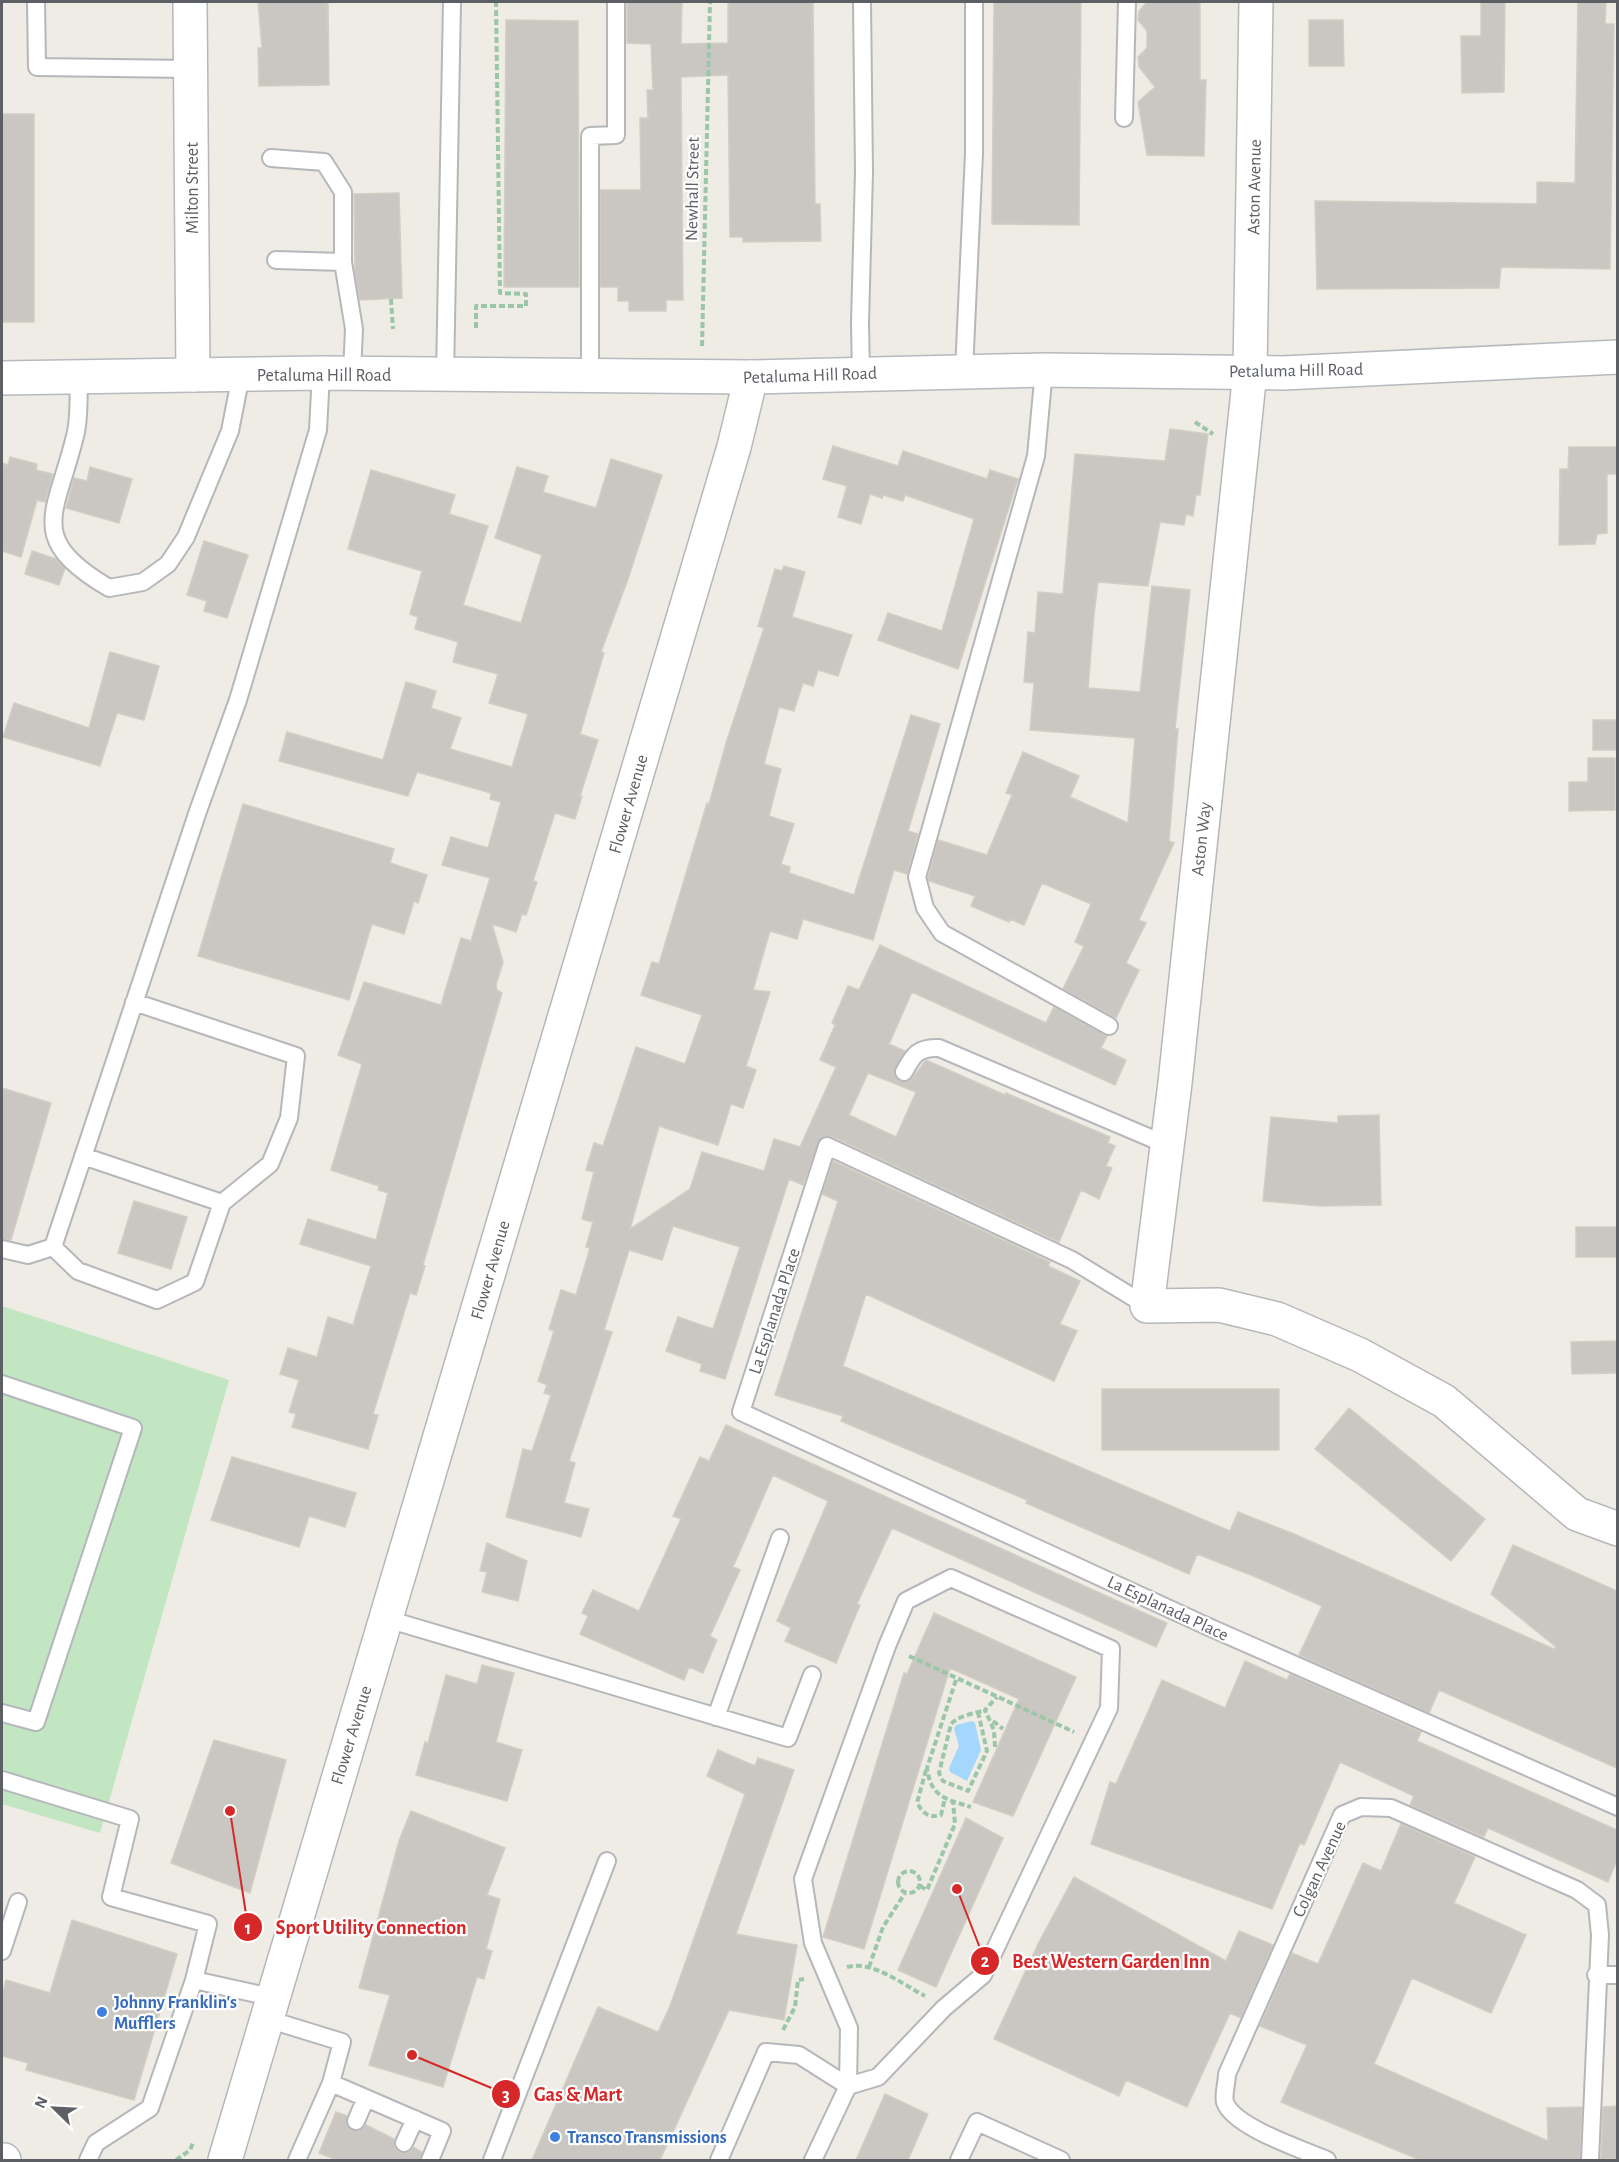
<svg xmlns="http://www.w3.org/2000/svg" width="1619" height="2162" viewBox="0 0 1619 2162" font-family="'Alegreya Sans',sans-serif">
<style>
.green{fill:#c1e6c1}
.water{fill:#a5d7fd}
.building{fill:#cac7c2;stroke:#d3cec3;stroke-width:1.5;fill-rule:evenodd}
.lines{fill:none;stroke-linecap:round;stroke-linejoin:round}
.service-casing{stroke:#b5b7bb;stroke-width:20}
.minor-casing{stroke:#b5b7bb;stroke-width:36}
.tertiary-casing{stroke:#b5b7bb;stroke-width:36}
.secondary-casing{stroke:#b6b9be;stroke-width:36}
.path{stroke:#9bc6a7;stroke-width:4;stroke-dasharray:6 3;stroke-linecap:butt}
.service{stroke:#fff;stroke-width:16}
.minor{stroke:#fff;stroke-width:33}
.tertiary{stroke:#fff;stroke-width:33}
.secondary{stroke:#fff;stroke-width:33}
.shop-dot{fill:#3f7fe0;stroke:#fff;stroke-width:2}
.labels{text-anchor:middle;stroke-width:4.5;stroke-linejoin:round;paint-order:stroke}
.street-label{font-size:18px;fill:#5c6065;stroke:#fff}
.shop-label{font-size:18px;font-weight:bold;fill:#366cbe;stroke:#fff;text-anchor:start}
.leader{fill:none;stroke:#d62828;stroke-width:2}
.callout-dot{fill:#d62828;stroke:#fff;stroke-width:2}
.mark-label{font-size:18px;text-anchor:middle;font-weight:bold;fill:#fff}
.callout-label{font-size:20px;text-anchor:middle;font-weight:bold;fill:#d62828;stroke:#fff;stroke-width:4.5;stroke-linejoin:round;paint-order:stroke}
</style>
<rect width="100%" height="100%" fill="#eeece4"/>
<path class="green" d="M2,1306L229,1380L100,1833L2,1804Z"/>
<path class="water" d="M972,1721L975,1723L981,1750L967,1781L950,1772L949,1768L959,1746L954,1729L956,1725Z"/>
<path class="building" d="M258,2H328L329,85L259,86L258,48H262Z
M627,2H682L681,44L728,43V2H813L815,204H820L821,241L743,242V237H730L728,75L681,77L683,300H666V311H629V301H618V287H600V190H641L640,118H648L647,90H653L651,44L627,43Z
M994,2H1081L1079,225L992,224Z
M1147,2H1200V80H1206L1204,156L1147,155L1138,102L1155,87L1139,67L1138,57L1147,48V31L1138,20L1139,11Z
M1481,2H1505L1504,92L1462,93L1461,36H1481Z
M1578,2H1606L1605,24H1614L1610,269L1501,267L1499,288L1317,289L1315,201L1537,204V182L1575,183Z
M506,20L578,21L579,287H504Z
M1309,20H1343L1344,66H1309Z
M2,114H34V322H2Z
M399,193L402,298L360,300L355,272L354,194Z
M1170,429L1208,434L1200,495H1196L1193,516L1186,514L1184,525L1160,522L1148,586L1098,582L1094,615L1088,688L1140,692L1152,586L1190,590L1175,729H1178L1169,841L1174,843L1139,920L1146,923L1126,963L1139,970L1116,1018L1063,989L1084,946L1075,942L1091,904L1042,883L1024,925L1010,919L1009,922L971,906L975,896L929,881L928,877L938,840L987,855L1012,795L1006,793L1023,752L1079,776L1070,797L1128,823L1135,738L1030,730L1034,683L1024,682L1028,632L1035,633L1038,592L1063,594L1075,454L1165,461Z
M833,446L898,466L903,451L987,479L990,470L1018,479L958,669L878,640L888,613L942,631L974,519L905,495L903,501L883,495L882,498L870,494L861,524L838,517L847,486L823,479Z
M1569,447H1617V474H1607V533L1597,534L1595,544L1559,545L1560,469H1568Z
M10,457L37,464L36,470L53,474L45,502L37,500L21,557L2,551V463L8,465Z
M611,459L662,475L628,579L601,652L604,653L580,734L598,740L580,796H582L575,819L555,813L533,881L537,882L526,915L522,914L516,932L492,924L503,962L496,985L497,990L502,993L423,1265L425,1266L416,1295L410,1293L373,1414L378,1415L368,1449L292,1427L296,1414L289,1412L299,1380L280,1374L288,1348L317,1357L328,1317L353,1325L371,1266L300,1244L308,1219L376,1240L388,1193L378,1190L379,1186L331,1170L362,1064L338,1055L364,982L441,1005L461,938L471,941L490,878L442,865L451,837L488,848L501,802L490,799L491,793L417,772L408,796L279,761L287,732L383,760L406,682L436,691L431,708L461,718L450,749L512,767L528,714L489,703L498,674L453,662L458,642L415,629L418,617L410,614L422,571L348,549L371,470L455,495L449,514L488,526L463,605L521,623L542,555L495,538L517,467L548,476L543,492L596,508Z
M90,467L132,479L119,523L66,508L74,478L87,481Z
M204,541L248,555L227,618L204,611L207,601L187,595Z
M32,551L56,559L65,568L59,585L25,574Z
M784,566L805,572L792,617L852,635L838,676L818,670L813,686L803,683L794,711L779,707L764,764L781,769L769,816L794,824L781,864L790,867L789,873L854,895L911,715L940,724L908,831L918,834L907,874L894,870L873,940L803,919L797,939L770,931L753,990L770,992L746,1066L756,1070L743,1108L731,1104L718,1145L659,1126L630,1229L690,1189L702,1152L764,1171L774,1139L800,1147L836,1067L820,1060L835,1025L832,1023L848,986L859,990L880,945L1046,1023L1054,1007L1107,1036L1101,1048L1126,1060L1115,1085L912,992L889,1044L905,1051L894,1072L899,1081H910L926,1060L1005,1095L1006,1093L1110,1137L1108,1143L1115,1146L1106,1166L1112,1168L1099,1199L1081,1190L1059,1242L831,1136L821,1138L803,1185L789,1179L725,1379L700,1371L702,1364L666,1351L678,1317L713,1329L740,1247L673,1226L662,1260L629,1250L604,1330L612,1332L569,1461L575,1463L564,1503L589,1509L581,1537L506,1517L523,1449L532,1451L551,1395L544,1393L547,1385L538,1381L554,1331L549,1329L561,1290L576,1295L590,1248L586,1247L593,1222L582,1219L594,1172L586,1170L594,1143L603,1146L636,1047L685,1064L702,1015L641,995L652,962L659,964L707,803L709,804L727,740L764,628L758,626L775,569L782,571ZM868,1073L916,1092L896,1137L849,1115Z
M110,652L159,666L144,720L117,713L100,766L3,737L14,703L89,728Z
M1593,720H1617V750H1593Z
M1588,758H1615V810L1569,811V782H1588Z
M243,804L394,849L390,863L427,875L418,903L414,901L404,934L372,924L349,1000L198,956Z
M2,1088L51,1103L11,1240L2,1239Z
M1379,1115L1381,1205L1320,1206L1263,1201L1271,1117L1338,1123V1116Z
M833,1161L1050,1262L1048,1266L1080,1281L1060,1324L1077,1331L1054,1381L866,1294L843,1366L1230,1531L1238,1512L1294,1534L1554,1649L1556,1647L1491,1594L1513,1545L1617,1591V1768L1439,1690L1429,1713L1299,1655L1322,1606L1256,1577L1197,1554L1189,1574L1026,1503L1027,1500L841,1421L843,1416L775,1395L838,1201L822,1194Z
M134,1201L187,1217L171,1269L118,1253Z
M1576,1227H1617V1257H1576Z
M1617,1341V1373L1572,1374L1571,1342Z
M1102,1389H1279V1450H1102Z
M1349,1408L1485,1519L1451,1561L1315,1449Z
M726,1425L1167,1623L1156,1647L892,1528L857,1604L860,1605L836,1663L785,1641L791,1628L777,1621L828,1501L773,1475L733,1567L740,1570L710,1636L717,1640L703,1673L689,1667L684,1680L580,1634L588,1616L582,1613L593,1590L639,1611L681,1519L673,1516L700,1457L709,1461Z
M232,1457L356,1493L345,1527L309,1516L299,1547L211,1520Z
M487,1543L527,1561L518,1601L482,1592L487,1572L480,1571Z
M934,1613L1076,1677L1013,1816L973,1802L1019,1699L950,1668L864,1949L823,1937L904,1673L907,1674Z
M1245,1661L1287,1680L1290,1674L1421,1732L1417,1741L1617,1830V1860L1608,1882L1488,1828L1484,1837L1410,1805L1414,1796L1340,1762L1304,1845L1300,1843L1272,1909L1091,1844L1110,1782L1116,1784L1162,1680L1225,1708Z
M482,1665L514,1673L496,1742L522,1750L507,1801L416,1775L425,1742L428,1743L446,1675L477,1684Z
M214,1740L286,1760L250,1893L171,1863Z
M718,1750L755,1766L758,1758L794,1770L736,1934L797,1945L784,2020L729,2010L660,2160H532L598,2007L658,2032L670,2006L745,1794L707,1776Z
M411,1811L505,1848L487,1895L500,1899L486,1949L492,1951L484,1979L477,1977L443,2087L369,2065L390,1995L359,1988L399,1841Z
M966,1818L1003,1838L936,1987L898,1970Z
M1401,1824L1475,1857L1454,1903L1526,1935L1491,2013L1412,1978L1374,2064L1548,2141L1547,2108L1582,2107L1580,2160H1420L1281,2102L1307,2045L1260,2026L1292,1953L1318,1964L1363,1863L1381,1871Z
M1074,1877L1226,1961L1239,1931L1273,1945L1241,2018L1230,2013L1187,2107L1126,2080L1119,2096L994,2039L1039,1942Z
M72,1920L177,1954L134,2100L26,2070L28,2063L2,2056V1995L6,1980L50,1993Z
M885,2094L928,2114L908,2160H856Z
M1617,2106V2159H1601L1603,2107Z
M336,2112L347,2116L346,2123L351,2130L358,2131L366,2125L394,2139L395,2149L400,2153L410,2152L413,2147L422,2152L420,2160H337L319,2153Z"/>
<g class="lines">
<g class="service-casing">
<path id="service" d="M36,2L37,67L191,69
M1124,118L1127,2
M271,158L324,162L343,192V262L354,329L352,374
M276,260L343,262
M1044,370L1036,456L917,877L925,908L942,933L1109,1026
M964,371L974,153V2
M861,374L860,323L864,172L862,2
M79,376C78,396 80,418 75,436C56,515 25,538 109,588L143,582L168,564L186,537L230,431L241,375
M445,376L452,2
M590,377V136L616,135V2
M904,1072C913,1055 918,1047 939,1048L1167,1145
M83,1156L222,1203
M53,1247L78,1271L157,1300L195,1282L222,1203L270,1164L289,1118L296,1056L134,1002
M2,1249L28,1255L53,1247L198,811L238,700L318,430L321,373
M1147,1306L1072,1260L827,1146L741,1412L1211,1628L1618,1807
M2,1384L133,1428L36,1722L2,1713
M951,1578L1111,1649L1109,1708L983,1975L944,2008L878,2077L848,2086L849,2028L813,1943L803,1879L887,1646L906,1601Z
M387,1619L788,1738L812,1675
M716,1717L780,1538
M2,1780L130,1819L111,1897L208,1924L194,1980L271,1997
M2,1951L18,1902
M1596,1975H1618
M267,2019L342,2042L331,2083
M356,2121L366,2098
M404,2143L415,2119
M88,2160L96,2143L150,2108L194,1980
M297,2160L331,2083L442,2131L430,2160
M492,2160L607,1861
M719,2160L766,2052L799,2055L848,2086L813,2160
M959,2160L977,2122L1061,2160
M1327,2160C1304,2150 1233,2127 1225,2102C1223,2095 1227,2082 1227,2074L1342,1815L1361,1807L1391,1808L1577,1890L1597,1905L1600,1935L1590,2160"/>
</g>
<g class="minor-casing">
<path id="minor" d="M190,2L193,375
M1250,372L1175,1083L1147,1306L1219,1305L1277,1319L1360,1355L1444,1401L1577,1514L1618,1529
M225,2160L734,447L751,377"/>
</g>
<g class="tertiary-casing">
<path id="tertiary" d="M1250,372L1256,2"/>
</g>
<g class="secondary-casing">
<path id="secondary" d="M2,378L321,373L751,377L1044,370L1283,373L1618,357
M2,2160H4"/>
</g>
<path class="path" d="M391,299L393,329
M476,328V306H526V294L500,293L496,2
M702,346L710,2
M1195,422L1213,434
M909,1656L1074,1732
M956,1680L927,1768C931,1797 945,1799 971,1807
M978,1712L987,1751L968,1791L943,1781L939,1773L951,1724C959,1715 974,1714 985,1710
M993,1721L1003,1729
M995,1747L994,1730L985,1710L997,1697
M926,1770L917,1803C924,1814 928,1818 941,1815L945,1798
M898 1882a11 11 0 1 1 22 0a11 11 0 1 1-22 0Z
M920,1886L927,1890L955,1824L953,1801
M847,1967C872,1960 902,1984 925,1996
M869,1967L883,1927L905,1893
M783,2030L795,2007L798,1980L804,1979
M176,2160L190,2150L193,2143"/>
<use href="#service" class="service"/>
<use href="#minor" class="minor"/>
<use href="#tertiary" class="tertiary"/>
<use href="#secondary" class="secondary"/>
</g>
<g class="shop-dot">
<circle cx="102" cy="2012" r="6"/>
<circle cx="555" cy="2137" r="6"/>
</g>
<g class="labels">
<g class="street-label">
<text transform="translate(1254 187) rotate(-89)" y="6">Aston Avenue</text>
<text transform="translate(192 188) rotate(-90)" y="6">Milton Street</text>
<text transform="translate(692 189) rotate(-89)" y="6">Newhall Street</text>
<text transform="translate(1296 370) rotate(-1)" y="6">Petaluma Hill Road</text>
<text x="324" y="381">Petaluma Hill Road</text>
<text transform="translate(810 375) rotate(-2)" y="6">Petaluma Hill Road</text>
<text transform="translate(628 804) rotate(-74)" y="6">Flower Avenue</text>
<text transform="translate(1201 839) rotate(-84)" y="6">Aston Way</text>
<text transform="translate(490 1270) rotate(-74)" y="6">Flower Avenue</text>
<text transform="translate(774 1311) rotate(-72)" y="6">La Esplanada Place</text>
<text transform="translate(1168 1608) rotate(25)" y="6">La Esplanada Place</text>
<text transform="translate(351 1735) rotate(-73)" y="6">Flower Avenue</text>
<text transform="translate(1319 1869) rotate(-65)" y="6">Colgan Avenue</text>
</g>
<g class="shop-label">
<text x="114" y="2008">Johnny Franklin's<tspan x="114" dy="21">Mufflers</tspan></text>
<text x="567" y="2143">Transco Transmissions</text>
</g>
</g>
<path class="leader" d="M230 1811L248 1927M957 1889L985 1961M412 2055L506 2094"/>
<g class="callout-dot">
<circle cx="230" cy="1811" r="6"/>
<circle cx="957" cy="1889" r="6"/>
<circle cx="412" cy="2055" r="6"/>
<circle cx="248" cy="1927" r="15"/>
<circle cx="985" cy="1961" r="15"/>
<circle cx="506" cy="2094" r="15"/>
</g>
<g class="mark-label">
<text x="248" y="1934">1</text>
<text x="985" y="1967">2</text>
<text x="506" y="2101">3</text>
</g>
<g class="callout-label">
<text x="371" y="1934">Sport Utility Connection</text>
<text x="1111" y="1968">Best Western Garden Inn</text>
<text x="578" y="2101">Gas &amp; Mart</text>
</g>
<rect width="1619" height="2162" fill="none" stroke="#5c6065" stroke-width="6"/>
<g transform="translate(54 2108) rotate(294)" stroke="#ffffff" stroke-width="4.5" paint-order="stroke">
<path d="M0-4.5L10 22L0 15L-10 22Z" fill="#5c6065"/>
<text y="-9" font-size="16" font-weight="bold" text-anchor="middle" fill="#5c6065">N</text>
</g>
</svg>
